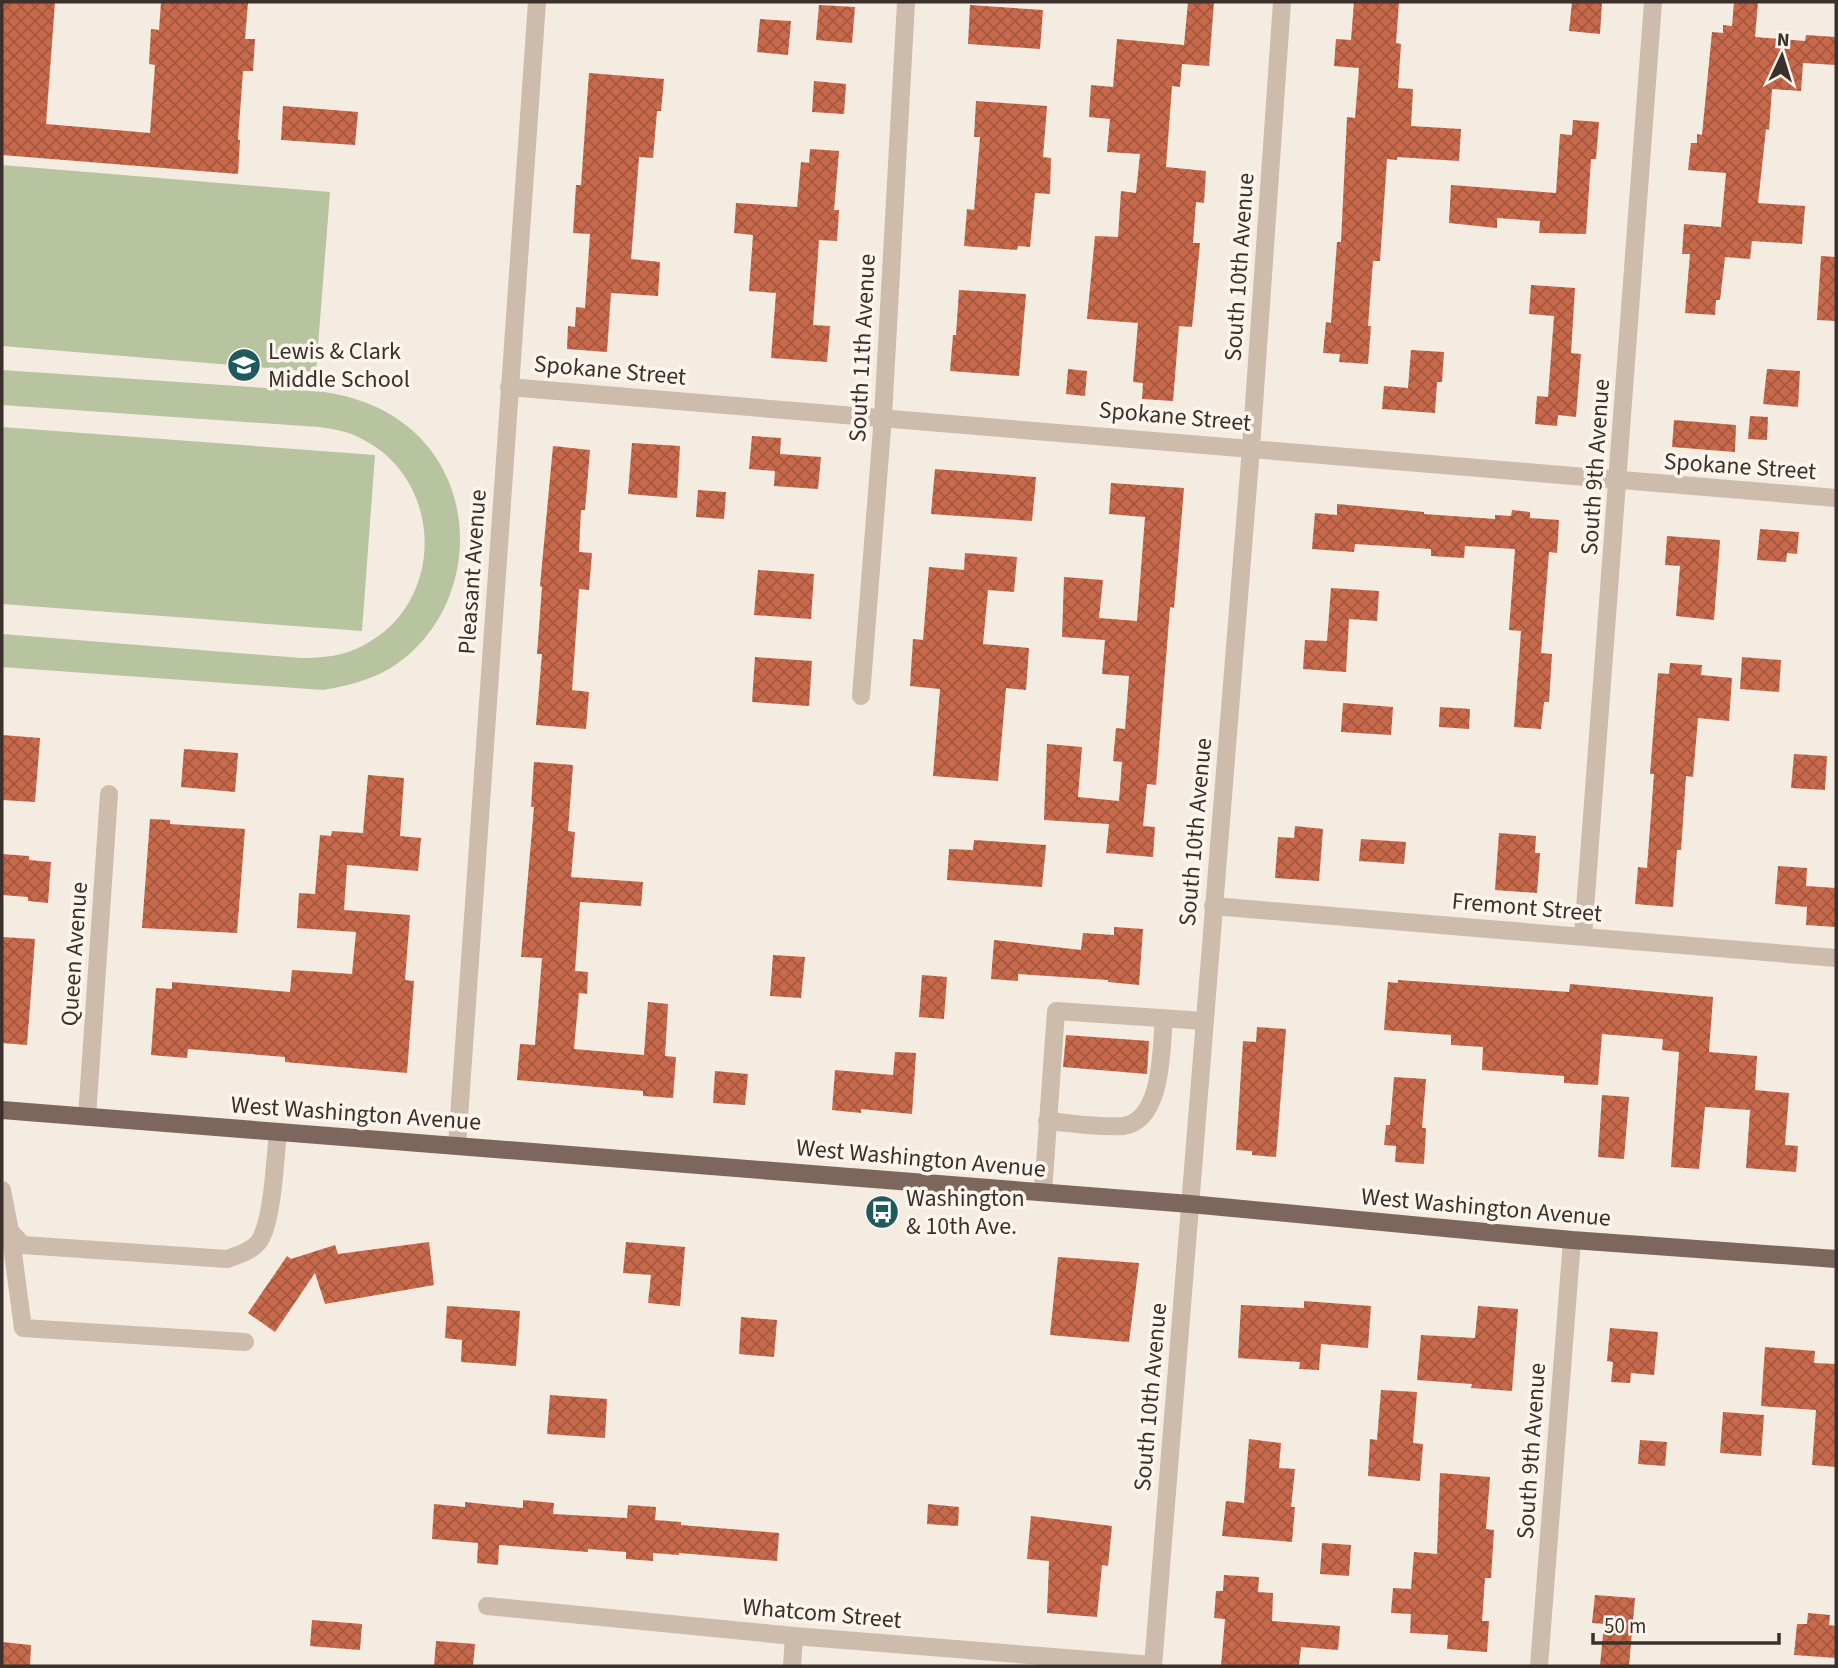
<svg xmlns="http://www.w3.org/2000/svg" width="1838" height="1668" viewBox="0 0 1838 1668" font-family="'Source Sans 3',sans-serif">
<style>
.pitch{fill:#b8c4a0}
.building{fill:url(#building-cross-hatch)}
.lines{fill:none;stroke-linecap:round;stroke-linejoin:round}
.minor{stroke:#cdbbac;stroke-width:18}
.major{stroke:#7d675c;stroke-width:18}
.labels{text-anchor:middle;stroke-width:7;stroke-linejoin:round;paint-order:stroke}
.street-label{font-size:24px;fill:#3b302b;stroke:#fbf5ee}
.poi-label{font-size:24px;fill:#3b302b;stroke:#fbf5ee;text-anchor:start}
</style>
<defs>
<pattern id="building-cross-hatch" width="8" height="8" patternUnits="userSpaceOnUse" patternTransform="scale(1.75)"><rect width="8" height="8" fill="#c8694b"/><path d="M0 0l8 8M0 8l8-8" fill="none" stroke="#a4573f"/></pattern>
</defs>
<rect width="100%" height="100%" fill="#f4ebe1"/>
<path class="pitch" d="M2,165L330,192L316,372L2,346Z
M2,370L324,392C355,397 382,406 407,426C486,489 474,618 389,669C368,681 346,686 323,690L2,667V634L301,658C323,658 344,656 364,645C447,602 444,478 360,438C347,431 333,429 319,427L2,405Z
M2,427L375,455L362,631L2,604Z"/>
<path class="building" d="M2,2H55L46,124L150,133L155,65L149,64L151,29L159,30L161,2H248L245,39H255L253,71H243L238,140H240L238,174L2,155Z
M1188,2H1214L1209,66L1182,64L1180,87L1172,86L1166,167L1206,171L1204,203L1196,202L1193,243H1200L1192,327L1179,326L1173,401L1142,399L1143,383L1133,382L1138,323L1087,319L1095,236L1118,237L1121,191L1136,193L1140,154L1107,152L1110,119L1089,117L1091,85L1113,87L1117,39L1184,45Z
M1354,2H1399L1396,43L1401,44L1398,88L1413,89L1411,126L1461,129L1459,161L1397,157V160L1387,159L1380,261H1373L1368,326H1371L1368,364L1339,362L1340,354L1323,353L1326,322L1331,323L1337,242H1341L1347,117L1355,118L1359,68L1334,66L1336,39L1351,40Z
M1572,2H1602L1600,34L1569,31Z
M1734,2H1758L1755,37L1805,41L1806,35L1836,37V65L1803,63L1801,91L1772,89L1769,130L1766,129L1758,203L1805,206L1802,244L1752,241L1750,259L1725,257L1720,300H1716L1715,315L1685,313L1690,254H1682L1684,224L1721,227L1726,173L1688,170L1691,143H1697V134L1702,135L1712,32L1723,33V25L1732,26Z
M819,5L855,7L852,43L816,40Z
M970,5L1043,10L1040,49L968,44Z
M760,19L791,21L788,55L757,52Z
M589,73L664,79L661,111H657L653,158L639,157L631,259L660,262L658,296L611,293L607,352L567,349L568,326L575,327L576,307L585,308L590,234L573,233L576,185H581Z
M814,81L846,84L844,114L812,112Z
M976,101L1047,106L1043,157L1051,158L1050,194L1035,193L1030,247L1018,246L1017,250L964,246L967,209L974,210L980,137H974Z
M283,106L358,112L355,145L281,140Z
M1573,120L1599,122L1596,159H1591L1586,234L1539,233L1540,221L1497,218V228L1449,223L1451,185L1556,193L1560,134L1572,135Z
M810,149L839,151L834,210H839L837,241L819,240L813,325L830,326L827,362L771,358L776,293L749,291L753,235L734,233L736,203L797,207L801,162L809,163Z
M1821,256L1836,257V321L1817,320Z
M1531,285L1575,288L1571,353L1581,354L1576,417L1558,415L1557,426L1535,424L1537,396L1548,397L1554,316L1529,314Z
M959,290L1026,294L1019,376L950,371L953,335H956Z
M1411,350L1444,352L1442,382H1437L1435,413L1382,409L1384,386L1408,388Z
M1068,369L1087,371L1085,396L1066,394Z
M1767,369L1800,371L1798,407L1763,404Z
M1750,416L1768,417L1767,440L1748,439Z
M1674,420L1736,425L1735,452L1672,447Z
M752,436L781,438L780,454L821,457L818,489L774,486L775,471L749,469Z
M632,443L680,446L677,498L628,494Z
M553,446L590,450L585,510H581L579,552L592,553L589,590L579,589L572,690L589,692L586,729L536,725L542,654H537L542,587L540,586Z
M935,469L1036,477L1032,521L931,514Z
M1111,483L1184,488L1174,608L1170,607L1156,785L1147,784L1143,826L1155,827L1153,857L1106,853L1109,824L1044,820L1047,744L1082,747L1078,797L1119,801L1122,762L1113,761L1116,728L1125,729L1129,676L1102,674L1105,640L1062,637L1064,577L1103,580L1099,618L1137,621L1145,517L1109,514Z
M698,490L726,492L724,519L696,517Z
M1337,504L1424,512V514L1495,519V515L1511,516L1512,510L1530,512V518L1559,520L1557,553L1549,552L1541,653L1552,654L1549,702H1544L1541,729L1514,727L1521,631L1509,630L1515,549L1465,546L1464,558L1431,556V549L1355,544L1354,552L1312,549L1315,513L1337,515Z
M1760,529L1799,532L1797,554L1787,553L1786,562L1757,560Z
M1667,536L1720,540L1714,620L1676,616L1680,566L1665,565Z
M965,553L1017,557L1014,592L988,590L983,644L1029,648L1026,690L1006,688L998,781L933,776L940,689L910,686L913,639L923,640L929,567L964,570Z
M758,570L814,574L811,619L754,615Z
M1331,588L1379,591L1377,621L1349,619L1346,672L1303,669L1305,640L1327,641Z
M755,657L812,661L809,706L752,702Z
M1742,657L1781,660L1779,692L1740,689Z
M1670,663L1702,665L1701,675L1732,678L1729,721L1698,718L1693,777L1686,776L1681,850H1677L1673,907L1635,904L1638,867L1647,868L1654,774H1650L1658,673L1669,674Z
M1343,703L1393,707L1391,735L1341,732Z
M1440,707L1470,709L1469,729L1439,727Z
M2,735L40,738L35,802L2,800Z
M184,749L238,753L235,792L181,787Z
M1794,754L1827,756L1825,790L1791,788Z
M534,762L573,765L568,831L575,832L571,877L643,882L641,906L580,902L575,971L588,972L587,994L579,993L574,1049L644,1055L648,1002L668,1004L665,1056L676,1057L673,1098L643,1096V1091L517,1080L520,1044L535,1045L542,958L521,957L534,807H531Z
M368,775L404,778L400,836L421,838L418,871L347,865L344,910L410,915L405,980L414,981L407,1073L285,1062V1057L188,1049L187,1058L151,1055L156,988L172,989V982L290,992L292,970L352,974L356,932L297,928L299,893L315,894L320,835L331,836L332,831L363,833Z
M150,819L170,820V824L245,829L237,933L142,928Z
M1295,826L1323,829L1319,881L1275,878L1278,837L1294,838Z
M1499,833L1536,836L1535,853H1540L1537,893L1495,890Z
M1361,839L1406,842L1404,864L1359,861Z
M974,840L1046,845L1042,887L947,880L949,849L973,850Z
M2,854L29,856V860L51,862L48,903L28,901V897L2,895Z
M1778,866L1807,868L1806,886L1836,888V927L1806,925L1807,907L1775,904Z
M1114,927L1143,929L1139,985L1108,982V980L1018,974V981L991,979L994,940L1081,950L1083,933L1114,935Z
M2,937L35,939L27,1045L2,1043Z
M773,955L805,957L801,998L770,996Z
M922,975L947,977L944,1019L919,1017Z
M1398,980L1569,992L1570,984L1713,997L1709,1052L1757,1056L1755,1090L1789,1093L1785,1145L1798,1146L1796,1172L1746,1168L1750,1110L1705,1107L1699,1169L1671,1167L1679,1052L1662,1050L1663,1039L1602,1034L1598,1085L1564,1083V1076L1482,1070L1483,1047L1451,1045V1035L1384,1030L1388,982L1398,983Z
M1257,1027L1286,1029L1276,1157L1252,1155V1151L1236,1150L1243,1041L1256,1042Z
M1066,1035L1149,1041L1147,1074L1063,1067Z
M895,1052L916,1053L912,1114L861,1109V1113L832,1110L835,1070L893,1075Z
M715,1071L748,1074L745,1105L713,1103Z
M1394,1077L1426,1079L1422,1128H1426L1424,1164L1395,1162L1396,1146L1384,1145L1386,1125H1390Z
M1602,1095L1629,1097L1624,1159L1598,1157Z
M429,1242L434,1285L325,1304L315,1273L275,1332L248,1313L287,1256L291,1259L335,1245L338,1254Z
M626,1242L685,1247L680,1306L648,1303L651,1275L623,1273Z
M1058,1257L1139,1263L1129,1342L1050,1335Z
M1304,1301L1371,1306L1368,1348L1321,1344L1319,1370L1299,1369L1300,1362L1238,1358L1241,1305L1304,1308Z
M447,1306L520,1311L516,1366L461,1362L462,1340L445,1338Z
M1478,1306L1518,1309L1512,1391L1471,1388L1472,1384L1417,1380L1421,1335L1475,1338Z
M741,1317L777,1320L774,1357L739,1354Z
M1610,1328L1658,1332L1654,1375L1631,1373L1630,1383L1611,1382L1613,1362L1607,1361Z
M1765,1347L1815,1351L1814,1363L1836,1364V1467L1812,1465L1816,1410L1761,1406Z
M1381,1390L1417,1392L1413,1443L1423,1444L1420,1481L1368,1476L1370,1439L1377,1440Z
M550,1395L607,1399L605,1438L547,1434Z
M1723,1412L1764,1415L1761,1456L1720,1453Z
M1249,1439L1281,1443L1279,1468L1295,1469L1291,1507H1295L1292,1542L1222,1536L1226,1501L1244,1503Z
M1640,1440L1667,1442L1665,1466L1638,1464Z
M1440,1473L1490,1477L1486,1529L1494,1530L1491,1578H1485L1482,1621H1489L1487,1652L1447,1649L1448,1635L1410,1633L1411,1614L1391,1613L1393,1588L1411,1589L1414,1552L1437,1554Z
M523,1500L554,1503L553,1514L627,1518L628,1505L656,1507L655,1520L681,1522V1525L779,1533L777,1561L679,1553V1555L653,1553V1561L626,1559V1552L588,1549V1552L499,1545L498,1565L477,1563L478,1543L432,1539L434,1504L465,1507V1502L523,1508Z
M928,1504L959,1507L958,1526L927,1524Z
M1031,1516L1112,1526L1108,1566L1102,1565L1097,1617L1047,1613L1049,1561L1027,1559Z
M1322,1543L1351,1545L1349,1576L1320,1574Z
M1224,1575L1259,1577L1258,1592L1273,1593L1272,1621L1340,1626L1338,1650L1301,1647L1299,1666H1221L1225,1619L1214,1618L1216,1591H1223Z
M1595,1595L1635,1598L1629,1666H1600L1604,1624L1592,1623Z
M1808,1613L1830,1615L1829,1625L1836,1626V1658L1794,1655L1797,1624H1807Z
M312,1620L362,1624L360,1650L310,1646Z
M436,1641L475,1644L473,1666H434Z
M2,1642L31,1645L30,1666H2Z"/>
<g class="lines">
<path class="minor" d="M509,387C952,421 1394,464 1836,498
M861,696L883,416L906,3
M1213,906L1836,958
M1583,936L1653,2
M87,1117L109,794
M1047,1121C1071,1123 1099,1128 1123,1126C1163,1121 1161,1049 1164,1018
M457,1146L537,2
M2,1190L10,1231L23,1245L227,1259C238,1255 253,1251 260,1240C273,1218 275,1159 278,1132
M1043,1192L1056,1011L1204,1021
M10,1231L23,1328L245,1342
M487,1606L794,1636L1153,1665
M792,1666L794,1636
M1153,1666L1251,448L1282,2
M1539,1666L1572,1240"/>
<path class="major" d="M2,1110L1190,1204L1572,1240L1836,1259"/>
</g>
<defs>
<g id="school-disc" transform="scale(1.75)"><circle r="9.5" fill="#1f5a5e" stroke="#fbf5ee"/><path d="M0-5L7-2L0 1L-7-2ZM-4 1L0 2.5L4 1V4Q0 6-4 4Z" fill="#fff"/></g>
<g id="bus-disc" transform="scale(1.75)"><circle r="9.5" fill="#1f5a5e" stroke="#fbf5ee"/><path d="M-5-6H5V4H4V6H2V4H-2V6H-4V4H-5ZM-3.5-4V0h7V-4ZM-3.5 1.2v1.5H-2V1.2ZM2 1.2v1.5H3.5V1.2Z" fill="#fff"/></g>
</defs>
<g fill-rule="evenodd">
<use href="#school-disc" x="244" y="365"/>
<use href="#bus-disc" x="882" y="1212"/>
</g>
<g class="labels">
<g class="street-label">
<text transform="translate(1239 267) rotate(-86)" y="8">South 10th Avenue</text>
<text transform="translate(862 348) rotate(-87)" y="8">South 11th Avenue</text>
<text transform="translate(610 370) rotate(5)" y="8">Spokane Street</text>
<text transform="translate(1175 416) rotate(5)" y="8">Spokane Street</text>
<text transform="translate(1740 466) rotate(4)" y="8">Spokane Street</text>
<text transform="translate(1595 467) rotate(-86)" y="8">South 9th Avenue</text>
<text transform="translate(472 572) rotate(-86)" y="8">Pleasant Avenue</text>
<text transform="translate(1195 832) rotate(-85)" y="8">South 10th Avenue</text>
<text transform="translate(1527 907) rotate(5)" y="8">Fremont Street</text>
<text transform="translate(74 954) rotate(-86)" y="8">Queen Avenue</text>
<text transform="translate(356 1113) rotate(4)" y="8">West Washington Avenue</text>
<text transform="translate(921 1158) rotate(5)" y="8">West Washington Avenue</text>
<text transform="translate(1486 1207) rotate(5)" y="8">West Washington Avenue</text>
<text transform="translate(1150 1397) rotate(-85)" y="8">South 10th Avenue</text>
<text transform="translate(1531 1451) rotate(-86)" y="8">South 9th Avenue</text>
<text transform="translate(822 1613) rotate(5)" y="8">Whatcom Street</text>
</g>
<g class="poi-label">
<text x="268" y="359">Lewis &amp; Clark<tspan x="268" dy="28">Middle School</tspan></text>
<text x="906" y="1206">Washington<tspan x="906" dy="28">&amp; 10th Ave.</tspan></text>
</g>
</g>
<rect width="1838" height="1668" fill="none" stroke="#3b302b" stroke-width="7"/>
<g transform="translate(1782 56) rotate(4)" stroke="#fbf5ee" stroke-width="5" paint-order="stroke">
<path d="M0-5L12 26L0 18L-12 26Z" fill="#3b302b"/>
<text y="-10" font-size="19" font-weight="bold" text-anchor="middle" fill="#3b302b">N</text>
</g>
<path d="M1593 1633v10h186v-10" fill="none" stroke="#3b302b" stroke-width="3.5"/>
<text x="1604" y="1633" font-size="21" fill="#3b302b" stroke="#fbf5ee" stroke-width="5" paint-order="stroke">50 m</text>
</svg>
